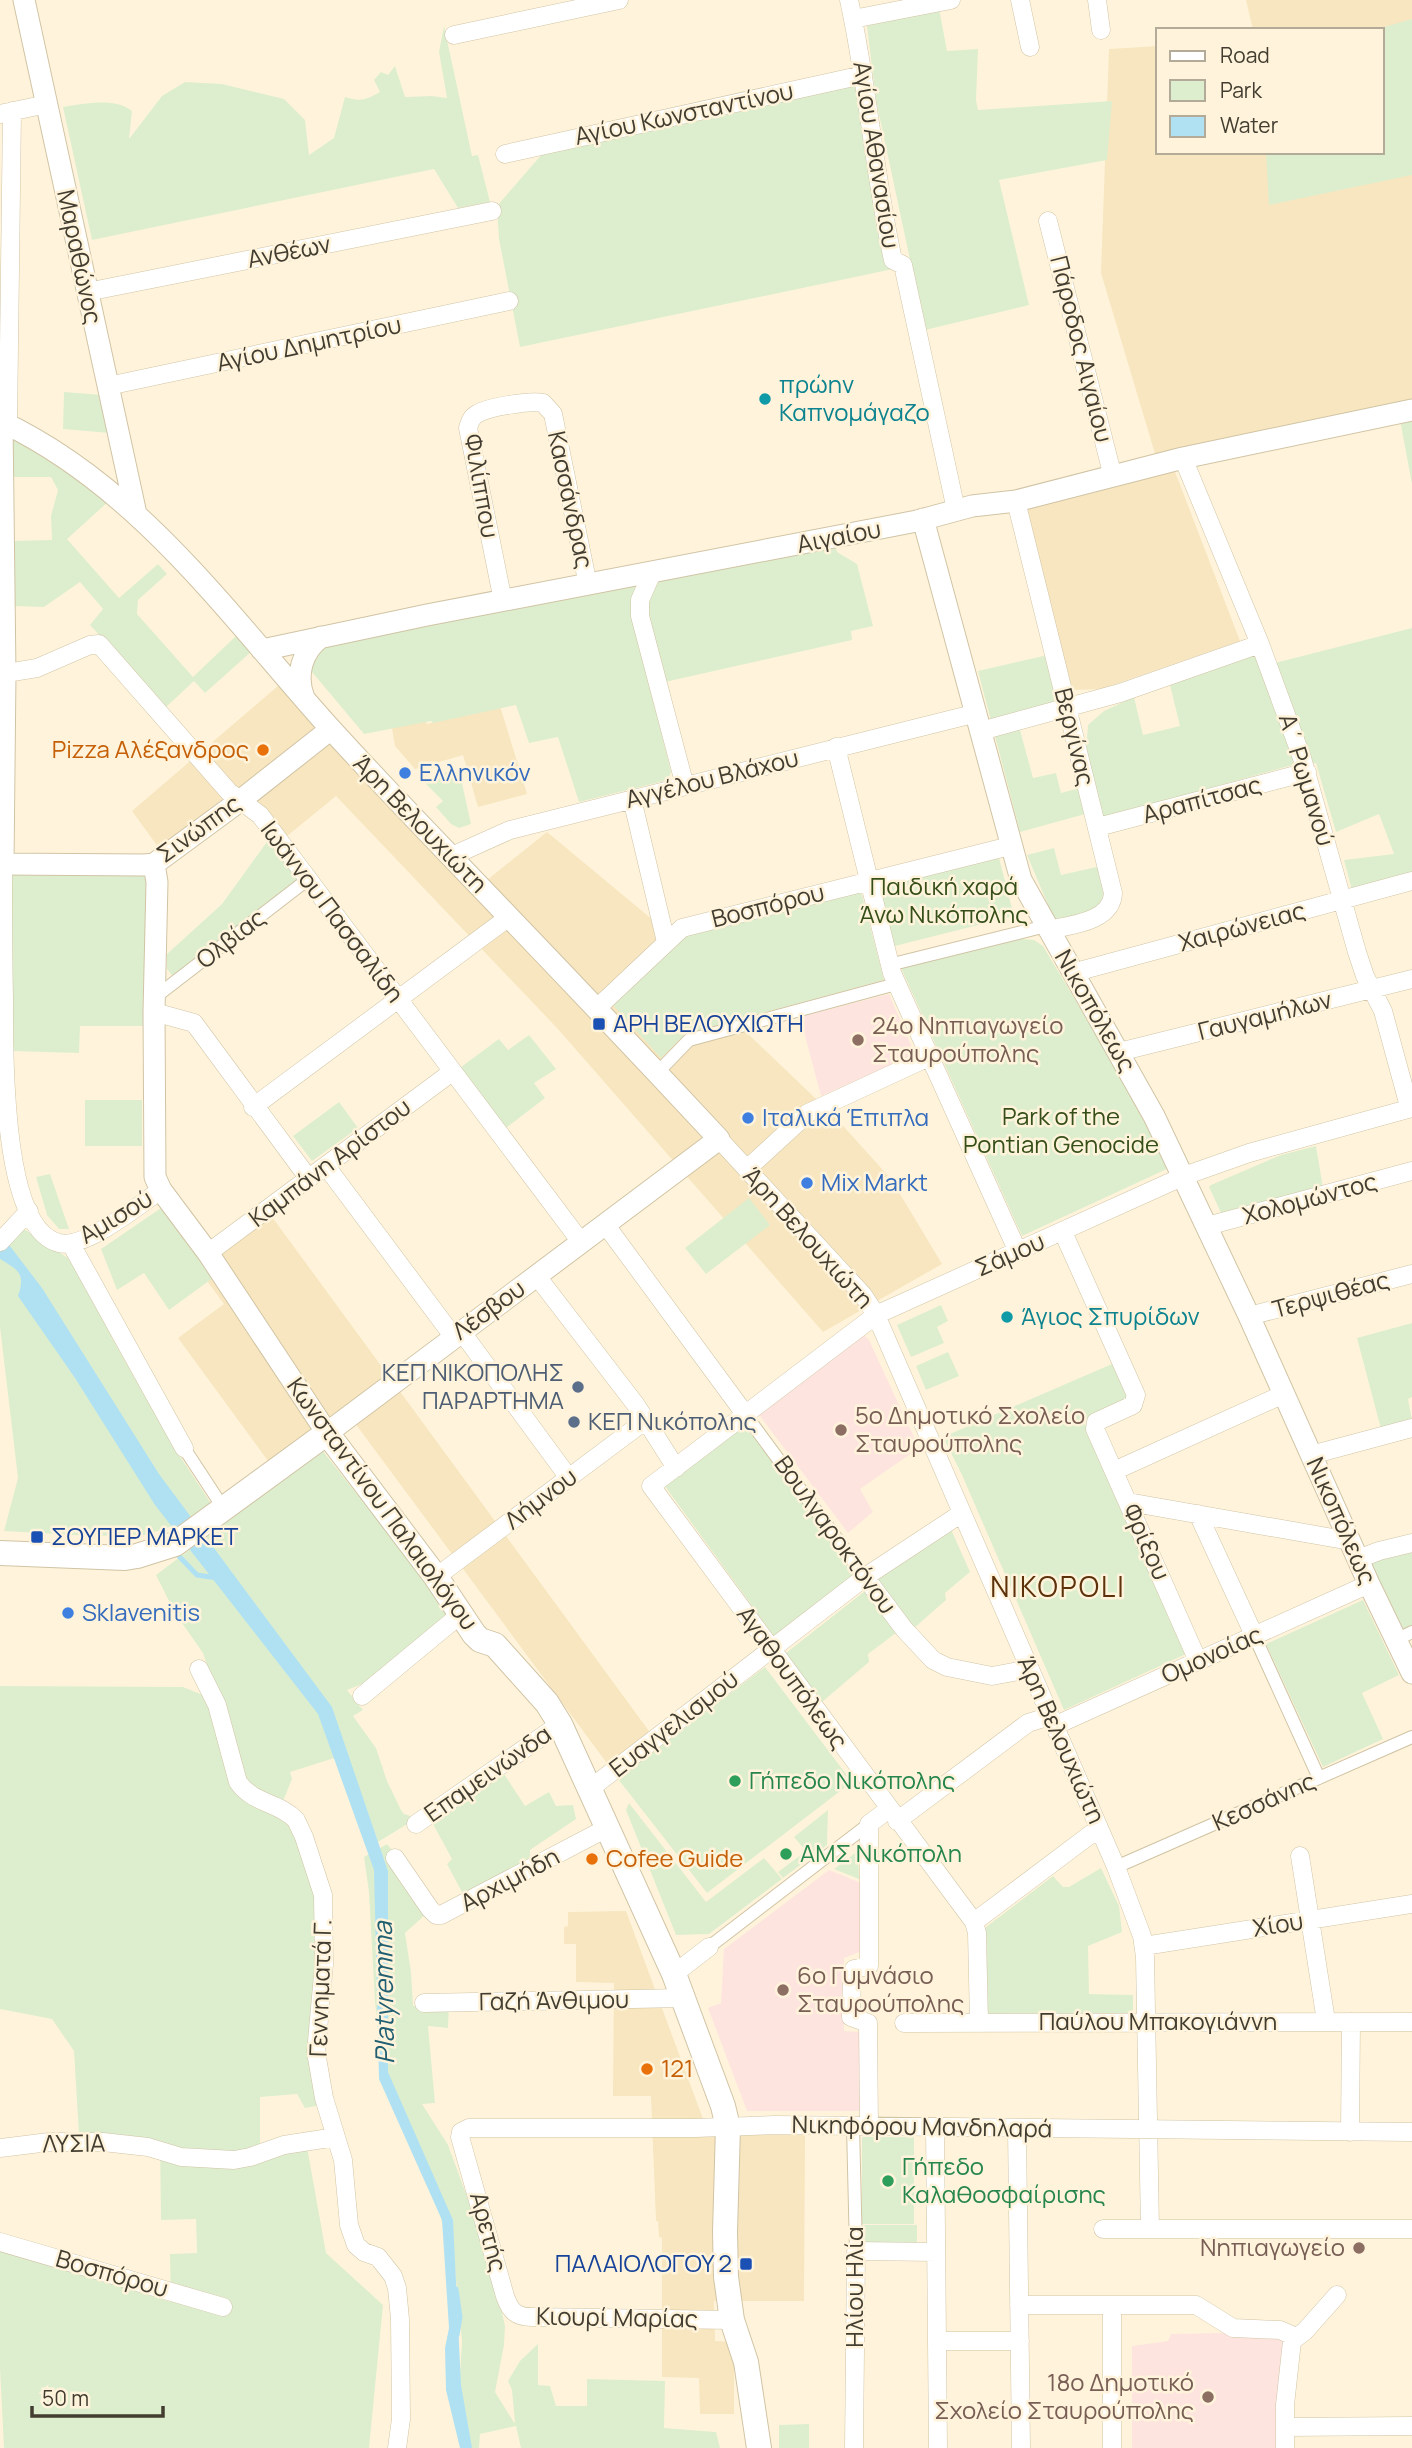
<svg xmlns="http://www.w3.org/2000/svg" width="1412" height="2448" viewBox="0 0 1412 2448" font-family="Manrope,sans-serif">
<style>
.built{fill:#f7e6bf}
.education{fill:#fee4df}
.green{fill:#ddeece}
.water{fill:#b0e1f3}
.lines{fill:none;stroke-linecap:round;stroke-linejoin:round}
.stream{stroke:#b0e1f3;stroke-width:5}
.pedestrian-casing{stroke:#d1c4a5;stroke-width:14}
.minor-casing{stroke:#d1c4a5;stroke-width:19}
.tertiary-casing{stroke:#d1c4a5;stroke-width:23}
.secondary-casing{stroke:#d1c4a5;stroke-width:26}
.pedestrian{stroke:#fff;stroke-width:12}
.minor{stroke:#fff;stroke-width:18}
.tertiary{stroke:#fff;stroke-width:21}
.secondary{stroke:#fff;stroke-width:24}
.culture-dot{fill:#0f9aa8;stroke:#fff4db;stroke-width:2.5}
.food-dot{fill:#e8710a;stroke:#fff4db;stroke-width:2.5}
.shop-dot{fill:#3f7fe0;stroke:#fff4db;stroke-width:2.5}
.transit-dot{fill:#1a4fb4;stroke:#fff4db;stroke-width:2.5}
.education-dot{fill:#8d6e63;stroke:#fff4db;stroke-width:2.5}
.service-dot{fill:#5c6f8a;stroke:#fff4db;stroke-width:2.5}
.leisure-dot{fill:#2e9e5b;stroke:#fff4db;stroke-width:2.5}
.labels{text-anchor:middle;stroke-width:5;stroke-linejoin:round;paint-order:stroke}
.street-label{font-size:24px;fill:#423d30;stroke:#fff4db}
.culture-label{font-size:24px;fill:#0d838f;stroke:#fff4db;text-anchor:start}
.food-label{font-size:24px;fill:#c56008;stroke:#fff4db;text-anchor:start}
.shop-label{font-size:24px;fill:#366cbe;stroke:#fff4db;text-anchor:start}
.park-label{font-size:24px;fill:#364f19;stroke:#fff4db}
.transit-label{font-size:24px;fill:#164399;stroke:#fff4db;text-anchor:start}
.education-label{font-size:24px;fill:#785e54;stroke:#fff4db;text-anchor:start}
.service-label{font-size:24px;fill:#4e5e75;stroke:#fff4db;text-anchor:end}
.leisure-label{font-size:24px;fill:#27864d;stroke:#fff4db;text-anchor:start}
.water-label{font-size:26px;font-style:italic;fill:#205e71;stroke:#fff4db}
.quarter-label{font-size:28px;letter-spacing:2px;fill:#5d320b;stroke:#fff4db}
</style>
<rect width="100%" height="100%" fill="#fff4db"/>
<path class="built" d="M1246,0H1412V404L1159,467L1101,273L1109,49L1158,46V152H1382V30H1253Z
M1174,469L1240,641L1101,689L1071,690L1023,502Z
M285,680L477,888L547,832L677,940L661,1057L685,1034L728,1022L746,1032L836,1118L891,1179L942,1264L823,1332L557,1028L336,796L281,841L234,789L161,851L132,811Z
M500,706L527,794L478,807L463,755L415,769L395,746L392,728L425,719L427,724Z
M264,1206L657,1742L615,1774L343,1407L268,1461L178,1338L224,1304L191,1259Z
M626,1911L709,2135H805L804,2301H714L715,2341L734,2342V2414H700L699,2378L662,2377V2238L659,2237L658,2221H656L651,2096H613L614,1983L576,1982V1944H564V1927L568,1926V1912Z"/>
<path class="education" d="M889,994L915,1054L821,1096L800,1017Z
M862,1333L869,1340L919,1448L860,1489L873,1512L848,1533L757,1412Z
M829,1870L861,1883L862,1951L844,1958V2031L860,2032L862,2111H747L708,2008L721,2003L724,1949Z
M1276,2332L1284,2344L1283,2448H1132V2346L1168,2341L1171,2334Z"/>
<path class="green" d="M939,8L947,51L978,49L976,100L978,110L1112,101L1107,160L999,180L1029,305L925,330L876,100L867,26Z
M1412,19V175L1269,205L1266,152H1382V30H1374Z
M444,26L472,156L478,155L490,202L458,208L434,169L92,240L63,107C84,104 115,97 132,111L129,139L162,96L185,82L222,84L284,99L305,120L309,155L334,138L345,97C360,102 366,100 380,92L374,80L381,72L388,75L395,66L405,97L432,96L447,98L439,52Z
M858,83L898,268L520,347L499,239L497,206L543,153Z
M64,392L102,395L110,433L63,429Z
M1412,418V484L1400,420Z
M10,436L58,465L108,502L67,539L119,598L158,564L167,574L138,600L137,614L193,677L236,636L251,652L205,693L194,681L166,707L90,625L103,609L80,582L44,607L11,606V541L52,540L51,516L58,490L51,477H10Z
M835,543L837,552L857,564L873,626L851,631L852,640L665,682L648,680L671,772L668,780L579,802L558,737L529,743L516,705L433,723L431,721L364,734L296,653Z
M1412,628V874L1352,890L1344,860L1394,854L1379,814L1336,832L1316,763L1304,766L1303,762L1102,818L1086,753L1088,725L1104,711L1134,697L1143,735L1180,726L1170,685L1269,649L1275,663Z
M1048,655L1060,703L1016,715L1033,778L1056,773L1061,793L1083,787L1089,813L1020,832L978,671Z
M450,771L460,774L471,824L459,828L451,824L436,807L443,801L422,780Z
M269,839L299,881L174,978L167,969V954L222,904Z
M1054,848L1061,875L1101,866C1102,874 1108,886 1106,893C1102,914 1071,915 1054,919L1027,855Z
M998,854L1014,916L891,947L875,886Z
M14,874H143L148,881L145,1026H80L79,1053L10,1051L9,879Z
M861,891L884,980L685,1034L661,1058L612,1004L677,940L694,932Z
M1022,939L1034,940L1043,946L1122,1078L1169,1168L1022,1236L901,968Z
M529,1035L556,1069L534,1083L545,1098L506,1128L461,1067L499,1039L508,1050Z
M85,1100H142V1146H85Z
M339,1102L358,1128L312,1161L293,1136Z
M1316,1146L1323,1188L1223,1217L1209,1187L1211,1185L1281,1155Z
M50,1174L69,1229H59L47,1215L36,1177Z
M749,1198L770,1225L706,1274L685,1248Z
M161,1208L213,1278L169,1310L144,1273L117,1290L101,1249Z
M24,1229L71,1260L98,1305L112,1338L170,1441L212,1505L176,1525L145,1535L92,1536L4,1531L18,1478L0,1327V1251Z
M941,1305L948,1321L937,1327L944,1343L911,1357L897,1325Z
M1412,1323V1397L1408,1399L1412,1420L1381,1429L1357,1338Z
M948,1352L959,1376L926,1390L916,1366Z
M1112,1364L1130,1401L1084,1422L1186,1654L1064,1710L962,1475L943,1437Z
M745,1425L855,1575L774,1636L664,1485Z
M322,1450L453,1616L362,1684L347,1690L363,1710L353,1716L376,1748L387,1781L401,1810L404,1814L417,1818L378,1842L347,1754L290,1772L292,1779L283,1801L278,1802L248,1787L203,1653L175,1613L156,1575Z
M950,1527L970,1572L945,1593L946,1600L913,1629L877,1580Z
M1412,1552V1627L1400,1633L1364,1563Z
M865,1591L896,1633L868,1654L869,1662L822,1702L786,1653Z
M1363,1600L1399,1675L1362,1693L1383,1739L1323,1767L1266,1644Z
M765,1667L852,1782L707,1893L618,1779Z
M0,1686L183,1687L205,1696L232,1783L292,1824L316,1896L321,2105L305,2108L297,2094L260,2097V2146L307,2147L326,2253L383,2305L369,2448H4L0,2369V2250L171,2302L170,2254L197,2253L196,2219L161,2220L160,2141L79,2135L74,2051L52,2019L0,2009Z
M504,1774L525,1806L549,1792L556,1806L573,1805L576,1819L530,1850V1857L511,1870L463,1894L447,1864L452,1859L433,1824Z
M629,1803L706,1902L764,1858L782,1879L709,1934L676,1935L626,1810Z
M828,1810L827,1845L783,1878L778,1872L806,1851L794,1837Z
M387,1844L395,1854L425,1915L405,1933L411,1972L413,2006L449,2003L448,2028L428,2026L435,2103L422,2104L448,2145L490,2259L505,2326L504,2345L495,2392L515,2424L512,2390L508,2381L520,2361L538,2344V2385L550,2386L556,2406H587V2379L665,2381L664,2428L716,2432L720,2448H521L516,2426L480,2434L479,2448H467L459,2390L462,2342L455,2269L431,2183L382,2066L375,2002L369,1892L364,1857Z
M858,1851L859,1879L834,1869Z
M1101,1868L1119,1906L1122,1932L1088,1946L1089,1994L1133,1995V2013L988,2014L986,1927L1053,1876L1063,1887H1069Z
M862,2137H914V2224H862Z
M862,2225H917V2244L862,2246Z
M809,2424V2448H779V2425Z"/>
<path class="water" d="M0,1233L42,1288L159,1474L332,1707L388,1871V2072L453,2220L461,2385L472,2448H460L446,2390L445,2348L449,2328L442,2220L379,2079L374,1870L318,1714L155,1505L75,1378L18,1296C26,1273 18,1270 0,1259Z"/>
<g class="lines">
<path class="stream" d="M174,1551L197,1575L217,1578
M456,2289L460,2317L457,2335"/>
<g class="pedestrian-casing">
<path id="pedestrian" d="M889,965L1046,926
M154,998L307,880
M657,1073L689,1040L896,984
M745,1414L865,1577
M184,1448L224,1509
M1254,1635L1319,1778
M1396,1640L1412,1632
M1116,1867L1412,1737
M709,1947L869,1824
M853,2126L856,2251"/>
</g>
<g class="minor-casing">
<path id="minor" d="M849,0C868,86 874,174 893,260L903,265L956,510
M1020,0L1030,47
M1097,0L1101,30
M853,19L951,0
M454,35L619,0
M0,114L47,104
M505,154L863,75
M1048,221L1113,477
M87,292L492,211
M108,386L509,301
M8,425L12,111
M1183,458L1260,644L1302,758L1357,952L1365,976L1383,1011L1407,1099L1412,1108
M1016,501L1113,893C1112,922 1070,925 1048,930
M652,573L640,600V616L685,786
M503,601L468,428C470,422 471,417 477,414C488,407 531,400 543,403L553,414L588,585
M0,674L37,668L90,645L99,644L229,792L260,815L581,1242
M981,731L1120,693L1260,644
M836,747L892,973L1018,1252
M632,799L666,942
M1098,827L1307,772
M452,856L510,830L977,713
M3,864C3,909 3,953 4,998C4,1047 0,1228 59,1243C84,1250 140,1204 161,1190
M1072,973L1412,881
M596,1009L682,928L1010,846
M154,1012L194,1023L309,1179
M1119,1052L1412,979
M253,1107L509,917
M719,1139L863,1295L876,1315L1116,1867L1142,1936L1145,1957L1150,2228
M326,1166L453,1336
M747,1169L808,1113L929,1057
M605,1224L745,1414
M1207,1226L1412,1171
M1063,1232L1136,1395L1133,1405L1096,1422L1095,1429L1198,1661
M0,1242L29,1211
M71,1244L184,1448
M208,1253L452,1072
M536,1275L636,1405L676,1468
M1249,1316L1412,1274
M461,1331L569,1478
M1311,1455L1412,1428
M1114,1471L1284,1394
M1128,1502L1350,1541
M1198,1514L1254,1635
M1358,1559L1379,1551L1412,1543
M436,1577L646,1420
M865,1577L904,1629L933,1660L947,1667L992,1676L1030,1669
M199,1669L217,1705L238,1782C253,1804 279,1802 296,1820L304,1837L323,1895L324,1964L316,2052L324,2098L343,2160L349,2225L356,2245L364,2252L378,2257L393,2276L397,2288L400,2319L401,2419L397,2448
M362,1696L461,1614
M1054,1726L1369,1584
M591,1788L865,1577L962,1513
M897,1821L1028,1723L1050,1716
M416,1824L560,1724
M1300,1856L1326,2021
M395,1858L430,1909L436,1915H441L607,1828
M974,1922L1099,1828
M1144,1946L1412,1904
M674,1974L709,1947
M424,2003L683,1998
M904,2023L1412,2022
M979,2023L977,1933L974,1922L651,1486L876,1315L1184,1176L1249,1153L1412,1108
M869,2126L868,2023L851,2017L852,1974L854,1969L869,1966V1824L889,1809
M935,2127L938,2448
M1017,2128L1021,2448
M1350,2132L1351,2022
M0,2148L49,2142H103L148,2147L181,2157L234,2160L250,2157L284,2145L336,2137
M1103,2229H1412
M0,2242L223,2307
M1019,2305H1196L1233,2328L1280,2330L1296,2337
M1112,2305V2448
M732,2320L532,2317C516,2317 510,2311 505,2296L460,2137L461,2132L469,2128H695L775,2125L1412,2132
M938,2341H1020
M1285,2427L1412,2426
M854,2448L856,2251L936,2252
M1285,2448V2405L1292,2341L1305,2331L1337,2295"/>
</g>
<g class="tertiary-casing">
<path id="tertiary" d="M24,0L136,514
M0,421C139,486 230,617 330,728C388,792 449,854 508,916C579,990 649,1064 719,1139L327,1433L208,1253L161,1190L155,1177L154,1012L157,882L154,864
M2,422L5,674L3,864L145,865L154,864L241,800L331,729
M923,519L1021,880L1154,1116L1249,1316L1369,1584L1412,1673
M262,650L427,615L917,521L972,506L1016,501L1183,458L1412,410
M304,698C295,675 302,651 321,637"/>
</g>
<g class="secondary-casing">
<path id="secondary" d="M0,1553L125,1558L137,1556L175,1544L327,1433L436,1577L474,1634L480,1640L495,1645L547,1703L560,1724L674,1974L723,2106L728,2127L725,2232L726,2277L732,2320L746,2362L759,2448"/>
</g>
<use href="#pedestrian" class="pedestrian"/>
<use href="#minor" class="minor"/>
<use href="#tertiary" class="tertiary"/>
<use href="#secondary" class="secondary"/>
</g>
<g class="culture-dot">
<circle cx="765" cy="399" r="7"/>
<circle cx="1007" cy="1317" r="7"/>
</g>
<g class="food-dot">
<circle cx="263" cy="750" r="7"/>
<circle cx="592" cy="1859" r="7"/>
<circle cx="647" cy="2069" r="7"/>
</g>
<g class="shop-dot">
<circle cx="405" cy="773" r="7"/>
<circle cx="748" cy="1118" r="7"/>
<circle cx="807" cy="1183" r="7"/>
<circle cx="68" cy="1613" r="7"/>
</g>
<g class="transit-dot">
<rect x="592" y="1017" width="14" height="14" rx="3.5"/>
<rect x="30" y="1530" width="14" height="14" rx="3.5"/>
<rect x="739" y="2257" width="14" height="14" rx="3.5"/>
</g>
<g class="education-dot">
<circle cx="858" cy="1040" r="7"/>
<circle cx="841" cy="1430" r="7"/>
<circle cx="783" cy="1990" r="7"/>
<circle cx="1359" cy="2248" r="7"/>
<circle cx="1208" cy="2397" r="7"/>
</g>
<g class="service-dot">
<circle cx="578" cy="1387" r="7"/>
<circle cx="574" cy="1422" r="7"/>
</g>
<g class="leisure-dot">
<circle cx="735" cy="1781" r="7"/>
<circle cx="786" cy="1854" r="7"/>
<circle cx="888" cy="2181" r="7"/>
</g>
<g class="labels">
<g class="street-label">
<text transform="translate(684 114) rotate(-12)" y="8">Αγίου Κωνσταντίνου</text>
<text transform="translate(876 155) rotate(81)" y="8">Αγίου Αθανασίου</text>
<text transform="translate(289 252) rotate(-11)" y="8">Ανθέων</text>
<text transform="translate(79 257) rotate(78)" y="8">Μαραθώνος</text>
<text transform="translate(309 344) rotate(-12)" y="8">Αγίου Δημητρίου</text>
<text transform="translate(1081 349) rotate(76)" y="8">Πάροδος Αιγαίου</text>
<text transform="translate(481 486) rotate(80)" y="8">Φιλίππου</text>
<text transform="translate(570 500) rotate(78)" y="8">Κασσάνδρας</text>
<text transform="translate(839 537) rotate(-11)" y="8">Αιγαίου</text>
<text transform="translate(1074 737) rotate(76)" y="8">Βεργίνας</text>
<text transform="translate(712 779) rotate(-14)" y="8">Αγγέλου Βλάχου</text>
<text transform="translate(1306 780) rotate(73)" y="8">Α΄ Ρωμανού</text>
<text transform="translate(1202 800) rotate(-15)" y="8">Αραπίτσας</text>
<text transform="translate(420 824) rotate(46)" y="8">Άρη Βελουχιώτη</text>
<text transform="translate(199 829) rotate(-36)" y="8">Σινώπης</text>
<text transform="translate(768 906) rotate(-14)" y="8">Βοσπόρου</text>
<text transform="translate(332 912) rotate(53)" y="8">Ιωάννου Πασσαλίδη</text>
<text transform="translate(1242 927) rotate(-15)" y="8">Χαιρώνειας</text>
<text transform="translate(231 939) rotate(-38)" y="8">Ολβίας</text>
<text transform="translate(1095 1011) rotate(60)" y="8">Νικοπόλεως</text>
<text transform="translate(1265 1016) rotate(-14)" y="8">Γαυγαμήλων</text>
<text transform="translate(330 1163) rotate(-37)" y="8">Καμπάνη Αρίστου</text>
<text transform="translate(1310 1199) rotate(-15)" y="8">Χολομώντος</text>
<text transform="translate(116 1217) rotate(-31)" y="8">Αμισού</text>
<text transform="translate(808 1238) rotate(48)" y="8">Άρη Βελουχιώτη</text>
<text transform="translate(1010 1255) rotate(-24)" y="8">Σάμου</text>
<text transform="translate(1331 1295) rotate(-15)" y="8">Τερψιθέας</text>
<text transform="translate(489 1310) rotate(-36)" y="8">Λέσβου</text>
<text transform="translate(541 1499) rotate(-37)" y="8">Λήμνου</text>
<text transform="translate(382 1504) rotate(54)" y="8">Κωνσταντίνου Παλαιολόγου</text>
<text transform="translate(1341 1521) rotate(66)" y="8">Νικοπόλεως</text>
<text transform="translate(835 1535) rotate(54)" y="8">Βουλγαροκτόνου</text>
<text transform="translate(1146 1542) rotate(66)" y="8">Φρίξου</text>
<text transform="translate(1212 1655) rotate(-24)" y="8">Ομονοίας</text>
<text transform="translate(792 1678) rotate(54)" y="8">Αγαθουπόλεως</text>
<text transform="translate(674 1724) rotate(-38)" y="8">Ευαγγελισμού</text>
<text transform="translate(1061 1740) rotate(66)" y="8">Άρη Βελουχιώτη</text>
<text transform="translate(488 1774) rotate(-35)" y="8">Επαμεινώνδα</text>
<text transform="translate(1264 1802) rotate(-24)" y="8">Κεσσάνης</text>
<text transform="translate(510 1880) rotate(-28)" y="8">Αρχιμήδη</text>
<text transform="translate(1278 1925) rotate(-9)" y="8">Χίου</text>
<text transform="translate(321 1988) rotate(-88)" y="8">Γεννηματά Γ.</text>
<text transform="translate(554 2001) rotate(-1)" y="8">Γαζή Άνθιμου</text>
<text x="1158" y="2030">Παύλου Μπακογιάννη</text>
<text transform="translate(922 2127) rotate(1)" y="8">Νικηφόρου Μανδηλαρά</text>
<text transform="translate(74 2144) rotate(-1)" y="8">ΛΥΣΙΑ</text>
<text transform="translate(488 2232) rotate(75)" y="8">Αρετής</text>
<text transform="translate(112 2274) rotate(16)" y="8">Βοσπόρου</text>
<text transform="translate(855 2287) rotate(-90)" y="8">Ηλίου Ηλία</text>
<text transform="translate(617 2318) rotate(1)" y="8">Κιουρί Μαρίας</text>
</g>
<g class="culture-label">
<text x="779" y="393">πρώην<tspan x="779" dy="28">Καπνομάγαζο</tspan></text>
<text x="1021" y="1325">Άγιος Σπυρίδων</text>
</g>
<g class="food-label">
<text x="249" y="758" text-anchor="end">Pizza Αλέξανδρος</text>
<text x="606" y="1867">Cofee Guide</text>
<text x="661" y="2077">121</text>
</g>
<g class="shop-label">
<text x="419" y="781">Ελληνικόν</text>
<text x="762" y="1126">Ιταλικά Έπιπλα</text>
<text x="821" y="1191">Mix Markt</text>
<text x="82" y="1621">Sklavenitis</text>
</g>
<g class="park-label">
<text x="944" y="895">Παιδική χαρά<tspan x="944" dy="28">Άνω Νικόπολης</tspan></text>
<text x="1061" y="1125">Park of the<tspan x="1061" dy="28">Pontian Genocide</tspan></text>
</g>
<g class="transit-label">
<text x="613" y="1032">ΑΡΗ ΒΕΛΟΥΧΙΩΤΗ</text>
<text x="51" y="1545">ΣΟΥΠΕΡ ΜΑΡΚΕΤ</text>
<text x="732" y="2272" text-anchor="end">ΠΑΛΑΙΟΛΟΓΟΥ 2</text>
</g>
<g class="education-label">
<text x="872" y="1034">24ο Νηπιαγωγείο<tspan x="872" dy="28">Σταυρούπολης</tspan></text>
<text x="855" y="1424">5ο Δημοτικό Σχολείο<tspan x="855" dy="28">Σταυρούπολης</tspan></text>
<text x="797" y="1984">6ο Γυμνάσιο<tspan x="797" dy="28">Σταυρούπολης</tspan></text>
<text x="1345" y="2256" text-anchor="end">Νηπιαγωγείο</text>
<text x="1194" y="2391" text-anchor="end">18ο Δημοτικό<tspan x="1194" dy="28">Σχολείο Σταυρούπολης</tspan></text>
</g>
<g class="service-label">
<text x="564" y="1381">ΚΕΠ ΝΙΚΟΠΟΛΗΣ<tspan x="564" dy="28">ΠΑΡΑΡΤΗΜΑ</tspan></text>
<text x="588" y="1430" text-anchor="start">ΚΕΠ Νικόπολης</text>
</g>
<g class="leisure-label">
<text x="749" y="1789">Γήπεδο Νικόπολης</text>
<text x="800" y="1862">ΑΜΣ Νικόπολη</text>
<text x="902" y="2175">Γήπεδο<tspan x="902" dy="28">Καλαθοσφαίρισης</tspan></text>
</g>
<g class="water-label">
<text transform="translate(384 1993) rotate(-91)" y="9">Platyremma</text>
</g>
<g class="quarter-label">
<text x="1058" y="1597">NIKOPOLI</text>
</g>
</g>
<rect x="1156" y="28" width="228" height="126" fill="#fff4db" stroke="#b3ab97" stroke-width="2"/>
<rect x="1170" y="51" width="35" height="10" fill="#ffffff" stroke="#b3ab97" stroke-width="2"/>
<text x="1220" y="63" font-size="21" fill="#423d30">Road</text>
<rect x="1170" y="80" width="35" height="21" fill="#ddeece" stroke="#b3ab97" stroke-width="2"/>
<text x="1220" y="98" font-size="21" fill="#423d30">Park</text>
<rect x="1170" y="116" width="35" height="21" fill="#b0e1f3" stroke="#b3ab97" stroke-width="2"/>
<text x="1220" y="133" font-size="21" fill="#423d30">Water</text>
<path d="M32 2406v10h131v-10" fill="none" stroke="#423d30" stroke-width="3.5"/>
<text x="42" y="2406" font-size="21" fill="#423d30" stroke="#fff4db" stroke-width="5" paint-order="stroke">50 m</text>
</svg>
